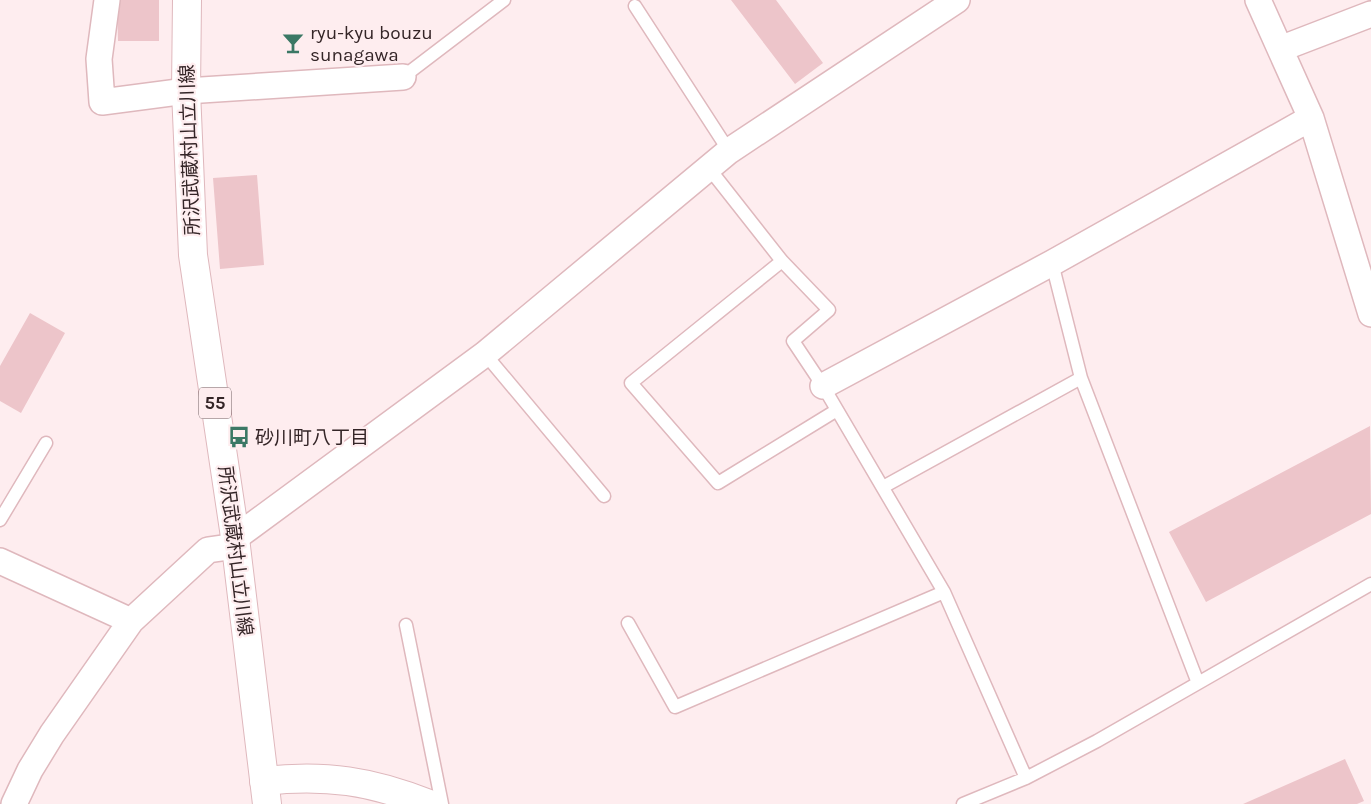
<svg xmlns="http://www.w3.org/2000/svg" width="1371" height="804" viewBox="0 0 1371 804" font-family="Karla,'Noto Sans JP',sans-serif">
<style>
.building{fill:#edc5ca}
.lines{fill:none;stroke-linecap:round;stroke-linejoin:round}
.service-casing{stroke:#dfb8bd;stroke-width:15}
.minor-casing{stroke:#dfb8bd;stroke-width:28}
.tertiary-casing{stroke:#dfb8bd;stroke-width:30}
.primary-casing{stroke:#dfb8bd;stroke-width:30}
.service{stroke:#fff;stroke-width:12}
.minor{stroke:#fff;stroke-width:25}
.tertiary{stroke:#fff;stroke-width:28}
.primary{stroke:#fff;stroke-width:28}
.labels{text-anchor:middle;stroke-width:4.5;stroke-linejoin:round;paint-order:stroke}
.shield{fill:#feedef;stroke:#716163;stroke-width:1}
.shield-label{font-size:18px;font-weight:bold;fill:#342527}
.poi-label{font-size:19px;fill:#342527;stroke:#feedef;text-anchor:start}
.street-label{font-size:19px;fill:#342527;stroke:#feedef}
</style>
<rect width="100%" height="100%" fill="#feedef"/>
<path class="building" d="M117,0H159V41H118Z
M731,0H776L823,63L795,84Z
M257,175L264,265L220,269L213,178Z
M30,313L65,333L21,413L0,401V366Z
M1370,426L1371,514L1206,602L1169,532Z
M1345,759L1364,801L1357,804H1243Z"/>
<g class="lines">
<g class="service-casing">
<path id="service" d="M635,6L729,151
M403,77L504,0
M708,167L782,261
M1052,263L1081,378L1198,683
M485,354L604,496
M837,410L718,483L631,383L782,261L829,310L793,341L823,386L944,592L1026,778
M883,487L1081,378
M0,520L46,443
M628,623L675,707L944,592
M406,625L442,804
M963,804L1026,778L1097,741L1371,584"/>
</g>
<g class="minor-casing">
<path id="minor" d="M107,0L99,59L102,102L186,91L403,77
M1258,0L1311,118L1371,314
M1280,49L1371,14
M823,386L1052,263L1311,118
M235,538L485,354L729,151L957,0
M0,561L131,621
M14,804L30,770L52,734L131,621L208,550L236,546"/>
</g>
<g class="tertiary-casing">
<path id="tertiary" d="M264,781C325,774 372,781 429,804"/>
</g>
<g class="primary-casing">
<path id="primary" d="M187,0L186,91L193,255L234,530L267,804"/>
</g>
<use href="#service" class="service"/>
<use href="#minor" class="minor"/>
<use href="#tertiary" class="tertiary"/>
<use href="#primary" class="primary"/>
</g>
<defs>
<g id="bar-bare" transform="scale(1.725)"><path d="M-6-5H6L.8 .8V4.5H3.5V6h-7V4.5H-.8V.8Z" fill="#3b7865" stroke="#feedef" stroke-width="2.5" paint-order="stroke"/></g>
<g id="bus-bare" transform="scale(1.725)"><path d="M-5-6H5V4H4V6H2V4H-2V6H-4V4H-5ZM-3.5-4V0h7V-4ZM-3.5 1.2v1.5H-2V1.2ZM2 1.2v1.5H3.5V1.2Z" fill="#3b7865" stroke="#feedef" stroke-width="2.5" paint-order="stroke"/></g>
</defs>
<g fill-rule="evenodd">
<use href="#bar-bare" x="293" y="43"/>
<use href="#bus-bare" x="239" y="437"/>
</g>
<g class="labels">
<rect class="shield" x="199" y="387.5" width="32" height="31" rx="4"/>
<g class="shield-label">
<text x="215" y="409">55</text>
</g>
<g class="poi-label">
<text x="310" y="39">ryu-kyu bouzu<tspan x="310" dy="22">sunagawa</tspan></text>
<text x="255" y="444">砂川町八丁目</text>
</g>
<g class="street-label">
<text transform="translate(189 150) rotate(-92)" y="7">所沢武蔵村山立川線</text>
<text transform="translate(236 551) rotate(83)" y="7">所沢武蔵村山立川線</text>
</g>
</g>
</svg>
